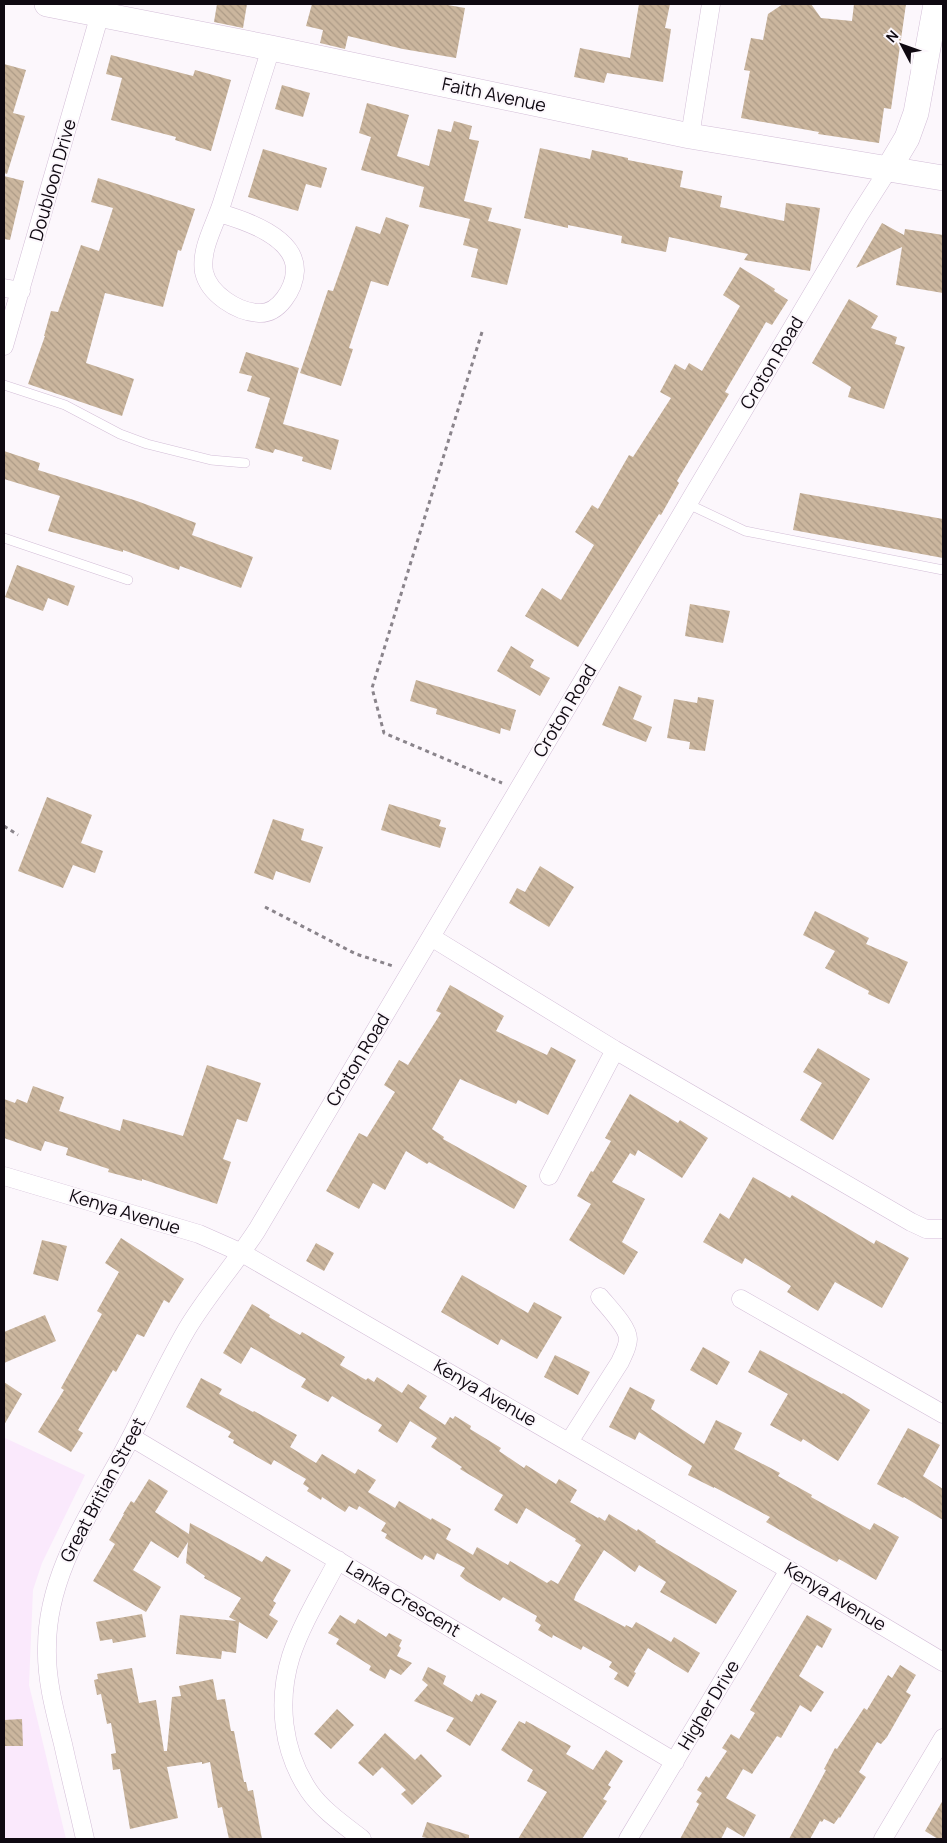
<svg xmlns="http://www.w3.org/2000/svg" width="947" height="1843" viewBox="0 0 947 1843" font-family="Manrope,sans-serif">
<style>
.built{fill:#fae9fc}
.building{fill:url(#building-back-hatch)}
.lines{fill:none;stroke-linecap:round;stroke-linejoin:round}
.lane-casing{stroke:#d3bed7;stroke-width:10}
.street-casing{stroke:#d3bed7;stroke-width:19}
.secondary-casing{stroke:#d3bed7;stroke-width:26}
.path{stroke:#8a848b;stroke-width:3;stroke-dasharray:4 4;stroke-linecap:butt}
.lane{stroke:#fff;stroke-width:9}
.street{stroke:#fff;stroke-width:18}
.secondary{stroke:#fff;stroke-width:25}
.labels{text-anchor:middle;stroke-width:4;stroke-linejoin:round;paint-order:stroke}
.street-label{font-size:18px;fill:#0f0911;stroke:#fcf7fc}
</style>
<defs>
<pattern id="building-back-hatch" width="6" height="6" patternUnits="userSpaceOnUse" patternTransform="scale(1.25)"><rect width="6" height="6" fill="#cbb69e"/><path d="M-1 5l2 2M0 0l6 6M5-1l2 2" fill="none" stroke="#ad9b87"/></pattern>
</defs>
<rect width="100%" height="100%" fill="#fcf7fc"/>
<path class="built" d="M5,1438L85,1475L42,1563L33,1590L29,1685L66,1839H4Z"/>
<path class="building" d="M217,4H247L243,28L214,22Z
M312,4H442L465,8L456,58L403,49L348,36L345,49L320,43L323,30L306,26Z
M639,4H670L665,28L671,29L663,82L607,73L604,83L574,77L580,48L630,58Z
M783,4H811L821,18L852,21L854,4H906L891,109L884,108L879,143L818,134L819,132L741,118L750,71L744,70L751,38L763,40L768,14Z
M111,55L193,76L195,70L231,80L211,151L175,140L176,137L111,120L122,78L106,74Z
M4,64L26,70L13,113L25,116L7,174L4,173Z
M282,85L310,93L303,117L275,109Z
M367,103L409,115L397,156L429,166L438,129L451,132L454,121L472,126L469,139L479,141L464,201L492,208L488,221L521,229L507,285L471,277L478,249L463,245L470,219L419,207L424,187L361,170L371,137L359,133Z
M540,148L590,159L592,150L628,158V160L683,171L680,187L722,196L720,207L784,221L786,203L820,208L810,271L744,260L748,254L669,237L666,252L621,243L622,236L568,225V228L524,218Z
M263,149L327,168L321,188L306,184L298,211L248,197Z
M4,176L24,181L10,240L4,239Z
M98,178L195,209L181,251L178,250L163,307L105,293L86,363L134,379L122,416L28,384L45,336H44L51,311L58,312L81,245L99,251L113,208L91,202Z
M386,217L409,225L388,286L371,281L349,348L353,349L341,386L300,373L328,290L333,291L356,226L380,234Z
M882,223L904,235L905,229L943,235V293L896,285L902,247L856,268Z
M740,267L775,289L774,291L788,300L772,325L766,322L725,392L729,394L677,481L679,483L661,515L659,514L578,647L525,616L542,588L561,600L594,545L575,532L592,505L598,509L629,455L633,457L671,398L660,392L675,364L685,370L689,363L702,371L740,306L723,295Z
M849,299L878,316L871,328L897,337L895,344L905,347L884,409L848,397L851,387L812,363Z
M246,352L299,368L283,424L339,440L331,470L302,461L303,457L275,449L273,453L255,448L270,398L247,391L252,376L239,373Z
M4,451L40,463L38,470L137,501L196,523L192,535L253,557L241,588L180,566L179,570L123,550V552L48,531L60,496L4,479Z
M800,493L943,519V558L793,530Z
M17,565L75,586L68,606L48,598L43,611L5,597Z
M690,604L730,611L723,643L685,636Z
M511,646L534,660L530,667L550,678L540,696L497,671Z
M416,680L516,710L510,731L501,728L500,734L485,729L436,714L437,709L410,701Z
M619,686L642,696L633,719L652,727L646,742L602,725Z
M698,697L714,700L705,751L689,749L690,742L667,738L674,699L697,703Z
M47,797L92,815L81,843L103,851L95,873L73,865L63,888L18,871Z
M389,804L441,820L439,826L446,828L440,848L381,830Z
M273,819L304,829L301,840L323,847L310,883L276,871L273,880L254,873Z
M540,866L574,887L549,927L509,903L517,888L525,892Z
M815,911L869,938L866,944L908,962L889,1004L868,994L869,991L825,968L835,951L803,935Z
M450,985L504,1016L496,1031L547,1055L551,1047L576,1060L548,1115L518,1100L516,1104L460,1079L432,1129L444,1137L443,1139L527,1186L514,1209L429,1162L427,1164L406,1151L385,1190L373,1183L359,1209L326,1191L359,1133L367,1137L395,1092L384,1085L399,1060L408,1065L441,1013L436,1011Z
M818,1048L870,1079L833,1140L800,1120L822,1083L803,1072Z
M207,1065L261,1083L247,1122L237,1119L223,1159L231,1162L217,1204L142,1179V1181L108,1172L109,1169L66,1155L68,1148L45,1141L41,1151L4,1138V1099L15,1103L17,1099L27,1103L33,1086L64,1097L59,1111L120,1131L123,1119L183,1136Z
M630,1094L678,1123L680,1120L708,1138L682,1178L638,1150L635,1156L630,1153L612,1182L645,1199L622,1242L638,1252L624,1275L569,1240L591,1204L577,1196L591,1171L593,1172L611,1141L605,1138Z
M753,1177L790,1198L792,1195L874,1244L876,1240L909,1258L882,1308L835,1282L818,1311L787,1292L791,1286L745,1258L742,1264L703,1242L720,1213L729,1219Z
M121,1238L184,1279L169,1303L164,1300L144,1337L137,1334L116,1372L113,1370L78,1430L83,1433L71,1452L38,1432L64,1390L61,1388L102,1314L97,1311L119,1272L105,1263Z
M42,1240L67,1246L58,1281L33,1274Z
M316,1243L334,1253L324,1271L306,1261Z
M462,1275L528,1313L534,1302L562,1317L537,1359L501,1339L498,1345L441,1312Z
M252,1304L270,1315L269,1317L300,1335L302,1332L345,1357L340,1365L366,1380L368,1378L374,1382L377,1377L402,1393L408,1384L427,1396L419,1408L445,1425L450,1417L453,1419L455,1416L471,1426L470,1429L501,1448L499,1451L524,1468L526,1465L556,1484L559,1479L577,1490L570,1502L598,1518L599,1517L605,1521L609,1514L637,1531L638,1529L656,1541L655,1542L737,1591L716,1624L660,1592L666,1582L639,1565L635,1572L604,1550L576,1594L574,1600L625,1627L626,1625L632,1628L636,1622L671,1642L674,1637L700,1653L688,1673L648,1648L634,1672L636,1673L628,1687L614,1679L618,1673L609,1667L612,1662L583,1646L581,1650L553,1635L552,1638L538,1630L541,1625L535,1621L537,1616L503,1597L500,1601L466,1581L460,1576L465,1568L437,1553L434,1560L425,1555L422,1560L385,1538L387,1534L381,1531L386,1523L359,1506L357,1510L349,1506L345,1512L322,1497L321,1500L307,1491L309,1488L303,1484L306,1479L274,1460L271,1465L233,1443L234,1440L228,1437L231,1432L186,1407L201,1378L222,1389L219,1394L253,1412L254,1411L297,1435L290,1447L316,1463L322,1454L355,1474L358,1469L376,1480L368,1492L395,1508L399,1501L431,1520L432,1518L451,1529L446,1539L473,1555L477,1547L508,1565L510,1561L547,1583L551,1580L558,1584L581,1545L575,1541L576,1539L526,1508L517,1524L494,1510L503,1495L460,1469L462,1467L431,1447L437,1438L410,1421L397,1443L378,1431L382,1425L332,1396L328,1402L301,1387L306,1379L251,1347L241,1364L223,1353Z
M45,1315L56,1341L4,1363V1332Z
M703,1347L730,1362L717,1385L690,1370Z
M760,1350L842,1394L843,1393L870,1410L838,1461L803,1439L801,1442L770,1425L788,1394L748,1372Z
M555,1355L590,1372L578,1395L544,1377Z
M4,1382L22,1394L4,1425Z
M630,1387L655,1400L651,1409L704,1444L716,1420L742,1433L734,1449L780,1473L778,1476L812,1495L811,1497L870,1530L874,1523L899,1537L876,1580L839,1559L837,1562L808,1546L766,1522L770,1517L714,1487V1488L688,1475L692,1466L639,1432L635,1440L609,1427Z
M908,1428L940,1445L923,1476L943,1489V1520L904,1497L903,1498L877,1484Z
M149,1479L168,1491L155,1512L189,1534L190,1523L262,1562L266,1556L291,1570L273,1601L276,1603L269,1615L278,1621L267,1639L239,1622L236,1653L222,1651L221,1659L176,1654L180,1615L236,1621L229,1617L241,1598L204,1578L205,1576L186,1563L188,1542L178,1558L151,1541L133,1570L161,1587L146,1612L93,1581L115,1544L109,1540L124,1514H123L131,1501L134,1503Z
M142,1614L146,1637L113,1643L112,1639L100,1641L96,1622Z
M340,1615L355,1624L358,1619L386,1637L389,1633L402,1640L399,1646L401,1648L397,1656L412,1663L401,1675L390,1669L385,1679L369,1670L371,1666L336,1644L339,1639L328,1633Z
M807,1615L832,1629L822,1648L817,1645L799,1676L824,1692L811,1712L800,1705L781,1738L777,1736L752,1774L743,1769L726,1798L756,1815L744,1837L727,1827L721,1839H680L699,1804L696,1802L702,1793L697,1790L706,1776L709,1778L727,1751L722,1748L731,1734L739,1739L755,1713L750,1710Z
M900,1665L916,1675L906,1692L911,1695L887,1737L881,1744L877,1742L859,1772L866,1777L840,1818L839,1817L834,1824L824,1819L822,1822L820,1821L810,1839H789L826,1770L824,1769L835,1748L837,1749L864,1708L867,1710L888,1675L892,1678Z
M428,1667L446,1676L443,1684L472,1702L476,1694L479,1696L481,1693L497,1701L470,1746L446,1731L454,1718L414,1701L428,1685L422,1680Z
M132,1668L139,1703L156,1700L164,1751H167L172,1697L181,1696L179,1686L213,1679L217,1700L225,1699L231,1731H234L244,1782H246L248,1791L253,1790L262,1839H229L222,1807L218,1808L210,1762L202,1764V1762L167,1767L178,1818L130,1829L120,1769L113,1770L111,1754L116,1753L111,1723L107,1724L101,1694L97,1695L94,1680L98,1679L97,1674Z
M337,1709L354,1725L331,1749L314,1734Z
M22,1719L23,1746H4V1720Z
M519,1721L525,1724L526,1721L571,1746L566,1754L593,1770L606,1750L623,1761L608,1785L611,1787L603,1799L607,1801L582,1839H518L547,1792L527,1781L533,1770L501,1750Z
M385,1733L415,1760L421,1754L442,1776L412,1805L401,1794L406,1790L382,1767L373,1776L358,1763Z
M943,1800V1839H938L925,1831Z
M427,1822L469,1835V1839H431L422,1837Z"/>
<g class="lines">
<g class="lane-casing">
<path id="lane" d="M4,385L65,405L120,434L147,444L211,460L245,463
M688,504L745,531L943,570
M4,538L128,580"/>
</g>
<g class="street-casing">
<path id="street" d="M690,136L711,4
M219,213C244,220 296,237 295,271C294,289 279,314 259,313C237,312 209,294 204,272C200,249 215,225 222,203C238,151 255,100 271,48
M4,288L21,291
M4,346L100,14
M431,937L615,1050L911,1222L926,1229H943
M4,1176L199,1234L242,1253L789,1570L943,1662
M549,1176L615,1050
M741,1299L943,1414
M131,1437L675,1762
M569,1442L620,1362C623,1355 628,1347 628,1339C628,1327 608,1307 600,1297
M338,1560C322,1591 302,1623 291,1656C277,1701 282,1751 309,1791C322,1810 344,1825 362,1839
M85,1839C78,1807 70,1776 63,1744C55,1712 46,1680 47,1647C47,1576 88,1516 121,1456C144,1414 163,1370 187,1329C208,1294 235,1264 257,1230L858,217L888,170
M628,1839L789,1570
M883,1839L943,1738"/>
</g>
<g class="secondary-casing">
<path id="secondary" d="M47,4L271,48L690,136L943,178
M888,170L907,138L916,113L936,4"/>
</g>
<path class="path" d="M482,332L372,688L384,733L502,783
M4,826L18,835
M265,907L356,954L393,966"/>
<use href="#lane" class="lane"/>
<use href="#street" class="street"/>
<use href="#secondary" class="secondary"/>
</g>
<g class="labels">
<g class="street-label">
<text transform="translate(494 95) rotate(12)" y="6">Faith Avenue</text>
<text transform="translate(53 180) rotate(-74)" y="6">Doubloon Drive</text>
<text transform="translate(772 363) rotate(-59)" y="6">Croton Road</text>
<text transform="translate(565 711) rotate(-59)" y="6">Croton Road</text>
<text transform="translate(358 1060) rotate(-59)" y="6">Croton Road</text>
<text transform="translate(125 1212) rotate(17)" y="6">Kenya Avenue</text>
<text transform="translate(485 1393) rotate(30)" y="6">Kenya Avenue</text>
<text transform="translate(103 1490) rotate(-62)" y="6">Great Britian Street</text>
<text transform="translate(835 1597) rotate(31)" y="6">Kenya Avenue</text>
<text transform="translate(403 1599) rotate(31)" y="6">Lanka Crescent</text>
<text transform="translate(709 1705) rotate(-59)" y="6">Higher Drive</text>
</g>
</g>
<rect width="947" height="1843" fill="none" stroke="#0f0911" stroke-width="10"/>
<g transform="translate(902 45) rotate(311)" stroke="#fcf7fc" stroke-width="4" paint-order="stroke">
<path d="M0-4L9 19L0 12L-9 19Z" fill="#0f0911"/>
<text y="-8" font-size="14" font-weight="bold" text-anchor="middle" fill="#0f0911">N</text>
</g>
</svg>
